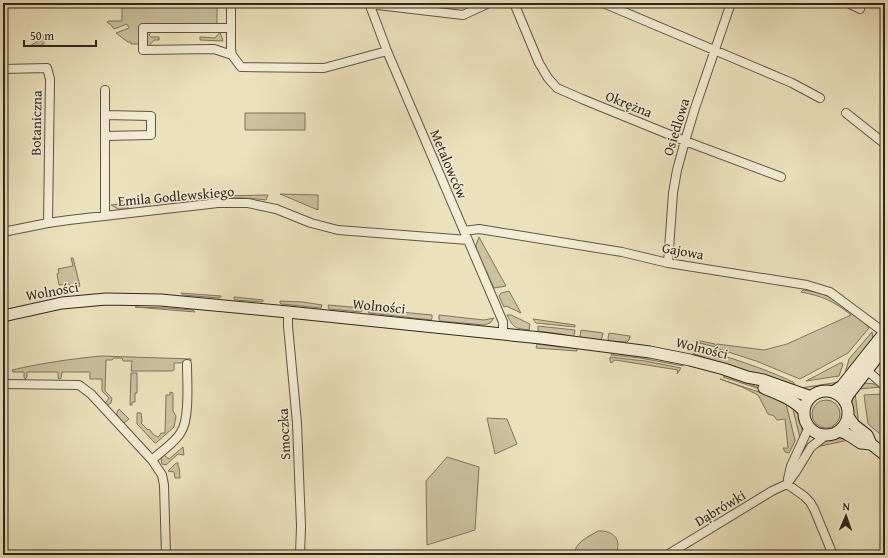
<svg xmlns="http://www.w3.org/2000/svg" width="888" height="558" viewBox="0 0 888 558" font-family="'Gentium Book Plus',serif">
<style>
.green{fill:#ccc1a1;stroke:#7e735e}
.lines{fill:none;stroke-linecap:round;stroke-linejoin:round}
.street-casing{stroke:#605444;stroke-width:10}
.secondary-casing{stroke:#31251b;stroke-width:13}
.street{stroke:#f3ecd4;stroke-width:8}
.secondary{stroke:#f3ecd4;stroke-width:11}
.labels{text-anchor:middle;stroke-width:3;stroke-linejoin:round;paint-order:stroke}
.street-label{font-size:14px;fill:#31251b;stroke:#f3ecd4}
</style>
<rect width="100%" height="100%" fill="#ece1bd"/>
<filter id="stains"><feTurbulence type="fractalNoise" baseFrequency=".005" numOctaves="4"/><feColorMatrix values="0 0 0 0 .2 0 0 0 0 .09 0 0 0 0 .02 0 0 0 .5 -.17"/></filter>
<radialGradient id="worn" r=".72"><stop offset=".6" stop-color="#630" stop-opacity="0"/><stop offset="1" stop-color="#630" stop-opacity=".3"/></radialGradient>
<path class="green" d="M122,3L217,4V25H140V44H131V42H128L116,33L129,28L127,24L114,29L111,25L107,22L108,21H122Z
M152,31L149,35L151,37H159V40H154L149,46H147L146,32Z
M220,32L223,41L200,40V37L215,38Z
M41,35H44V44H42L41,46H30L38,41Z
M245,113H305V130H245Z
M280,194L318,195V210Z
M268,195L266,200C251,198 236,197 221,199V196Z
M215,197L214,199L191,202V198Z
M128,203V209H118L111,205Z
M479,237L506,286L494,288L476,249V245Z
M71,258H73L80,286L70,287L69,284L59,285L57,274L59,273L58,269L73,266Z
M803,290C810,291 818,292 825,295C840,301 858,316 869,328L848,353L800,379L756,361L716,348L717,344L764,350L787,344L851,315C834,301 822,296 801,292Z
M509,291L521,313L506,306L504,307L499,296L501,293Z
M181,293L221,296V297L219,298L183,295Z
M234,297L263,300V301L262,302L235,300L234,299Z
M280,301L303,302L322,305L321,308L281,304L280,303Z
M328,305L362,308V311L360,312L329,309Z
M135,307L168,308L193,310L195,312Z
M369,309L432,315V319L431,320L369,313L368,312Z
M439,315L484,320L494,318L490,323L484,325L440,321L439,319Z
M507,315H511L530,324L529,330C515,328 514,329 507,315Z
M533,319L575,325V327L536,323Z
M538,326L575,330L574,335L573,337L561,334L538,331Z
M581,330L603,333L602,338L600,340L582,338L580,336Z
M872,332L873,338L872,342L844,377L849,359Z
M609,333L630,336L629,340L627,342L609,341L608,338Z
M696,340L715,344V347L696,342Z
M537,344L559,347H566L576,348L577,349V351L536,348Z
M694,347C728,357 761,367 793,382L794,383L795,387L694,354L693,352Z
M617,352L661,359L685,364L683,366L640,358L611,355Z
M101,356L191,359V361H184L181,363H174V370L172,371H131L132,361H123L122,358H114L112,360H106L105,391L112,398L111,403L108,405L105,404L109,398L102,391V379H90V372H62L61,378L60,379L58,378V372H27V377L25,379L24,377V372H13L12,370C42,363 71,359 101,356Z
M610,357L645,361L681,368L677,374L678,370L615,360L611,363L610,361Z
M840,363H842L843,364L839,376L806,381Z
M131,373H137V393H135V402H132V405H130Z
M726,375L740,380L766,391L723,377Z
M720,379L762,393L786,404L795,440L794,443L789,453L785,452L783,448H788L785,419L777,420L774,416L768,414L758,395L742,387Z
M840,382L832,387L820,388L811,391L806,390L800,388Z
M866,383L874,384L880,387L859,389L860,386Z
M170,392L173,393V411L176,416L174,427L156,443H155L137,424V413H141L142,422L141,423L148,430L149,429L154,435L158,437L160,435L161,433H165L166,395H170Z
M855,393L859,425C851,414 848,406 855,393Z
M883,394L885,396V438L868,424L864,395Z
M812 414a14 14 0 1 1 28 0a14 14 0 1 1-28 0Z
M792,405L799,415L802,428V433L800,438Z
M119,409L129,419L124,423C118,419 114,415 119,409Z
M487,418L507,419L517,444L495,454Z
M840,438L849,440L816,447L826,440Z
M183,447L184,455L178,454L166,465L162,464L161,459L164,455L169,459Z
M447,457L479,467L475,530L427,545L426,481Z
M176,463H178V466L179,467L180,478H175L174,472L168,471Z
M598,531C614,530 623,541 615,555H574C575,542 588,537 598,531Z"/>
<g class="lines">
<g class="street-casing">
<path id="street" d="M231,3V49L232,55L241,67L324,68L387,51
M369,3L387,51L503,322V334
M514,3L539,63L548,78L557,88L582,99L685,141L781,177
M603,3L792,83L820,98
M848,3L860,9
M369,4L463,15L489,3
M231,28H143V50L214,49L232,55
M3,69L47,68L50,79L48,223
M105,90V216
M846,113L885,144
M105,115L151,116V135L105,136
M464,231L479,229L622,252L668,263L807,285L830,292L885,333
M3,232L48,223L69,220L218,203H248L276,209L311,223L338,230L468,240
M668,263L673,193L677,170L685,141L695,108L731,3
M288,312V326L297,423L301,526L300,555
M863,367L885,386
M3,384L79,385L91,394L152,460L162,475L164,485L166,555
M152,460C160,452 176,442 181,432C190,419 187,380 187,364
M788,479L791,466L809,427
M787,484L804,496L810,502L814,509L833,555
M667,555L772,491L787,484L797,470L811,447L825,436"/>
</g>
<g class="secondary-casing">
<path id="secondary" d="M3,316L62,303L106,299L161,300L288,312L541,338L650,352L690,360L724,369L747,377L763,380L811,397
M764,388C778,394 793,399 804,411
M804 413a22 22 0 1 1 44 0a22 22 0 1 1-44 0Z
M833,392L842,386L885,332
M845,401L848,395L885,347
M849,418L854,425L867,435L871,444L885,455
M840,431L847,434L861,443L871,444"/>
</g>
<use href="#street" class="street"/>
<use href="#secondary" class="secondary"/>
</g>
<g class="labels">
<g class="street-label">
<text transform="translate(629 104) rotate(22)" y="5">Okrężna</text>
<text transform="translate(36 123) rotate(-89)" y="5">Botaniczna</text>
<text transform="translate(676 127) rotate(-73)" y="5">Osiedlowa</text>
<text transform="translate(449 164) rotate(67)" y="5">Metalowców</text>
<text transform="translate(176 196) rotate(-5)" y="5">Emila Godlewskiego</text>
<text transform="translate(683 251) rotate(10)" y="5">Gajowa</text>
<text transform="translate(52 291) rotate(-10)" y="5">Wolności</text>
<text transform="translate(379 306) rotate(6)" y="5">Wolności</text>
<text transform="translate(702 348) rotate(14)" y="5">Wolności</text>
<text transform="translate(284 434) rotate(-93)" y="5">Smoczka</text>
<text transform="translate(720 508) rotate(-31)" y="5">Dąbrówki</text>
</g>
</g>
<rect width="888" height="558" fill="none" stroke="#ece1bd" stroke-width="16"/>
<rect x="4" y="4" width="880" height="550" fill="none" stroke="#31251b" stroke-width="2"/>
<rect x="8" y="8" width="872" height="542" fill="none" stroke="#31251b"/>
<g transform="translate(846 516) rotate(2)" stroke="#f3ecd4" stroke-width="3" paint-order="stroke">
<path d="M0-3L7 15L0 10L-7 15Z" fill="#31251b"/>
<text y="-6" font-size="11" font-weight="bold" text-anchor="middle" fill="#31251b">N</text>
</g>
<path d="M24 40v6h72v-6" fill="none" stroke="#31251b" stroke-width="2"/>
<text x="30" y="40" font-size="12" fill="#31251b" stroke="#f3ecd4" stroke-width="3" paint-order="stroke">50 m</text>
<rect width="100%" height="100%" filter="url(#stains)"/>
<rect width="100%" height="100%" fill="url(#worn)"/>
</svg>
